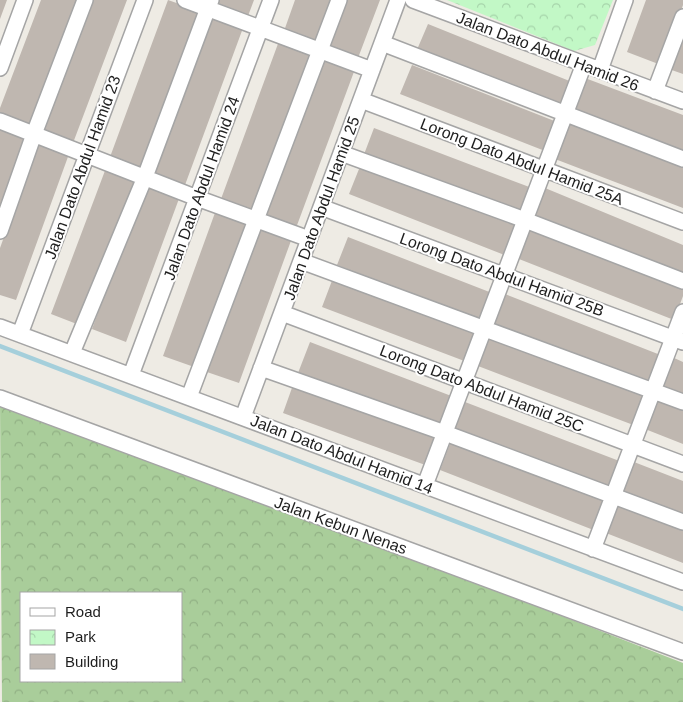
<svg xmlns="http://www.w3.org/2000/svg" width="683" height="702" viewBox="0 0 683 702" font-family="Arial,sans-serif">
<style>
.forest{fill:url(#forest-crowns);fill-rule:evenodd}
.park{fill:url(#park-crowns)}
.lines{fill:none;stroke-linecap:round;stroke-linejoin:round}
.stream{stroke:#a5cfdb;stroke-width:4.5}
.building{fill:#bfb7b0}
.minor-casing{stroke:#a5a5a5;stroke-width:18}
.minor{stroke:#fff;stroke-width:15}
.labels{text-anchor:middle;stroke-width:4;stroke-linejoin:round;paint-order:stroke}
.street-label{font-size:16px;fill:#1e1e1e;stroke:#fff}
</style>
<defs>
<pattern id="forest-crowns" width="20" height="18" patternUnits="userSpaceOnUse" patternTransform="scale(1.25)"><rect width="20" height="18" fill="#a9cd9a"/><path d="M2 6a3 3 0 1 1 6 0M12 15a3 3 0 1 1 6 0" fill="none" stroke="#91b084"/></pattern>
<pattern id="park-crowns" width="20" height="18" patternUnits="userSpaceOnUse" patternTransform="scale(1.25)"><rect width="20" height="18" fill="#c2f8c6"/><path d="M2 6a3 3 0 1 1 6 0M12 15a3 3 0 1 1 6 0" fill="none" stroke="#a6d4aa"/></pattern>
</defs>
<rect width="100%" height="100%" fill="#eeebe4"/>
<path class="forest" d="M0,398L683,663V702H2ZM21,593H181V681H21Z"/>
<path class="park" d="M447,0H613L595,45L574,51Z"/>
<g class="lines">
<path class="stream" d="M0,346L683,609"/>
</g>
<path class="building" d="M0,0H7L0,19Z
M41,0H81L32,129L0,117V108Z
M91,0H127L73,143L41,131Z
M168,0L202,12L143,169L110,157Z
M215,0H254L248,16L213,3Z
M295,0H334L318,43L284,31Z
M341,0H380L358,58L323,46Z
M646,0H683V5L661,65L627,52Z
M212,16L243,28L185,185L154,173Z
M683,22V74L666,68Z
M428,24L572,82L560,110L416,52Z
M279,41L314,54L256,211L221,199Z
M321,57L355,69L296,228L261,215Z
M412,65L557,122L545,151L400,94Z
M585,78L683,115V154L572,112Z
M569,122L683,166V208L555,159Z
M374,128L532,188L521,216L363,157Z
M0,130L29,140L0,216Z
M38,143L69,154L16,300L0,295V248Z
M361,164L519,226L507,256L349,194Z
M106,168L137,180L82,326L51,314Z
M146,183L180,196L126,342L92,329Z
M545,188L683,245V278L534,217Z
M216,210L250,223L197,368L163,356Z
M258,225L292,238L239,383L204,371Z
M530,230L683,290V296L674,320L519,259Z
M348,237L492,293L481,322L337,265Z
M333,278L478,333L467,362L322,307Z
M505,294L663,356L651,385L494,324Z
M490,336L647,396L636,426L478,366Z
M310,342L454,397L442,428L298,373Z
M672,357L683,362V394L661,386Z
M293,385L438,439L428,466L283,413Z
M656,400L683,410V444L645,429Z
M465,402L622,462L612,489L454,429Z
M451,441L608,502L596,531L440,470Z
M634,462L683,481V517L621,493Z
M617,505L683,531V563L606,533Z"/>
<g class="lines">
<g class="minor-casing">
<path id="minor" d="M185,0L372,70
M413,0L683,101
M382,43L683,159
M0,68L25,0
M600,70L625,0
M655,91L683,17
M361,100L683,222
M0,121L197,198L309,239
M341,153L525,220L683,281
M321,207L683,342
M0,231L34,134L85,0
M301,261L683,402
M282,313L683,464
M0,327L683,582
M20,334L145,0
M72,353L145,177L211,0
M261,368L445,433L683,522
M131,375L271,0
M189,397L339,0
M0,398L683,652
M243,417L398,0
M425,485L584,64
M593,549L683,312"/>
</g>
<use href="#minor" class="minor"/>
</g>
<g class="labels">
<g class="street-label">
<text transform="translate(548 51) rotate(21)" y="6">Jalan Dato Abdul Hamid 26</text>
<text transform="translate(522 161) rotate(21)" y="6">Lorong Dato Abdul Hamid 25A</text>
<text transform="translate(82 167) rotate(-70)" y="6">Jalan Dato Abdul Hamid 23</text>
<text transform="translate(201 188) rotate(-70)" y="6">Jalan Dato Abdul Hamid 24</text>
<text transform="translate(321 208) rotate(-70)" y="6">Jalan Dato Abdul Hamid 25</text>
<text transform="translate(502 274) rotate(20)" y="6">Lorong Dato Abdul Hamid 25B</text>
<text transform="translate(482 388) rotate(21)" y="6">Lorong Dato Abdul Hamid 25C</text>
<text transform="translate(342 454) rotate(21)" y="6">Jalan Dato Abdul Hamid 14</text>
<text transform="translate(341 525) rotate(20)" y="6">Jalan Kebun Nenas</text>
</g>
</g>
<rect x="20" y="592" width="162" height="90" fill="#ffffff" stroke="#a5a5a5"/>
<rect x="30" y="608" width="25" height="8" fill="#ffffff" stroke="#a5a5a5"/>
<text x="65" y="617" font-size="15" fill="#1e1e1e">Road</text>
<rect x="30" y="630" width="25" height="15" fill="url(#park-crowns)" stroke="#a5a5a5"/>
<text x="65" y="642" font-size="15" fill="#1e1e1e">Park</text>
<rect x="30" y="654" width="25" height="15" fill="#bfb7b0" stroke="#a5a5a5"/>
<text x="65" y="667" font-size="15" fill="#1e1e1e">Building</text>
</svg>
